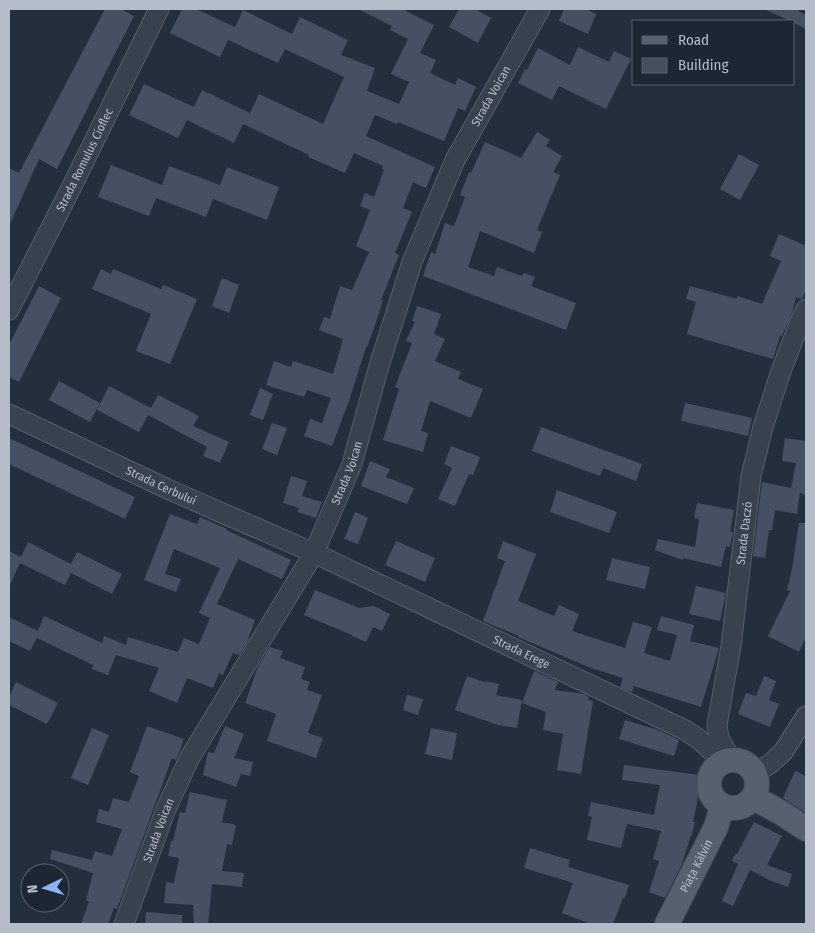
<svg xmlns="http://www.w3.org/2000/svg" width="815" height="933" viewBox="0 0 815 933" font-family="'Fira Sans Condensed',sans-serif">
<style>
.building{fill:#455162}
.lines{fill:none;stroke-linecap:round;stroke-linejoin:round}
.minor-casing{stroke:#565f6c;stroke-width:21}
.major-casing{stroke:#414a57;stroke-width:26}
.minor{stroke:#38414e;stroke-width:19}
.major{stroke:#56606e;stroke-width:24}
.labels{text-anchor:middle;stroke-width:4;stroke-linejoin:round;paint-order:stroke}
.street-label{font-size:12px;fill:#b4bcc9;stroke:#1d2633}
</style>
<rect width="100%" height="100%" fill="#242f3e"/>
<path class="building" d="M105,9H121L134,16L57,169L39,159L9,226V168L19,173Z
M182,9H196L235,27L243,10L292,34L300,17L348,40L341,55L375,68L367,91L399,104L409,82L391,74L408,39L390,30L392,26L358,9H402L434,25L420,53L436,60L430,73L455,85L458,78L476,87L465,111L458,108L444,141L398,122L397,124L375,115L366,136L435,167L426,188L413,182L403,208L412,212L395,253L399,255L381,300H383L375,325L367,347H366L349,401L332,446L304,436L310,419L322,423L331,398L307,390L304,397L266,385L274,361L291,367L293,361L333,374L343,339L319,330L324,317L330,319L340,286L352,290L369,252L356,246L370,210L360,206L365,193L374,197L384,170L382,169L383,166L354,153L345,173L308,157L309,155L243,124L234,143L187,120L178,138L129,115L144,84L194,107L202,90L250,113L259,94L323,124L344,77L285,49L278,63L228,40L220,57L170,33Z
M459,9H475L491,18L478,43L449,27Z
M564,9H585L596,14L588,34L559,21Z
M764,9H795L806,15V29L794,23V21H790Z
M578,47L609,62L614,51L631,59L606,109L559,86L552,100L518,83L525,69L527,70L538,48L570,65Z
M537,132L550,140L546,146L562,156L553,172L560,175L537,230L542,232L534,253L480,231L468,267L494,276L497,267L522,276L524,273L535,277L531,286L576,303L566,330L423,276L431,252L435,254L445,223L454,226L465,197L460,195L469,172L471,173L485,142L521,158Z
M739,154L759,165L740,200L720,189Z
M111,165L162,185L169,166L220,185L227,167L279,187L267,220L213,199L206,217L156,198L149,216L98,197Z
M779,234L806,246V289L802,299L796,297L792,313L782,336H780L773,359L687,334L696,302L686,299L690,286L737,299V296L762,304L781,261L770,256Z
M101,269L111,274L113,269L161,289L163,285L197,299L170,364L136,351L151,314L92,289Z
M222,278L239,285L229,313L212,306Z
M39,286L61,298L19,382L9,377V345Z
M417,306L441,314L434,334L445,339L435,361L461,372L458,379L483,389L471,418L430,401L421,431L428,433L423,452L383,440L399,389L395,387L412,343L406,341L415,322L412,321Z
M59,381L100,403L90,422L49,400Z
M109,386L151,408L158,395L199,416L193,426L229,442L220,463L203,456L207,447L148,415L150,412L139,432L97,410Z
M260,388L273,394L263,420L250,415Z
M685,403L752,418L748,436L681,421Z
M272,423L287,428L277,455L262,449Z
M541,427L642,464L636,481L603,468L600,476L532,451Z
M9,438L135,497L125,519L9,464Z
M785,438L806,441V495L800,493L797,514L775,510L772,530H769L765,558L753,556L762,482L791,488L796,463L782,461Z
M451,446L480,457L473,475L469,474L455,506L438,499L452,468L444,464Z
M370,461L390,469L386,477L414,488L407,504L361,486Z
M291,476L307,481L302,496L322,502L316,518L297,512L299,508L283,503Z
M557,490L617,512L609,533L550,512Z
M697,503L734,510L730,532H733L730,547L726,546L721,567L683,558V560L655,550L658,539L695,547L699,519L694,518Z
M355,512L368,518L358,544L344,539Z
M170,514L197,524L200,517L227,529L226,530L291,560L282,579L238,559L217,604L255,620L248,639H249L239,655L233,653L223,675L219,673L213,688L187,678L177,703L149,691L159,668L116,655L108,675L92,669L93,665L37,638L30,651L9,641V617L38,631L44,616L102,643L104,636L126,645L128,637L178,652L184,638L199,644L210,618L199,613L220,568L174,549L165,574L181,579L176,592L144,580Z
M799,523H806V637L799,652L768,636L790,591L787,590L792,569Z
M396,541L435,558L425,582L385,565Z
M503,541L536,554L518,601L554,616L559,605L579,614L572,631L625,648L633,622L652,627L644,653L670,661L677,635L657,630L661,616L694,625L690,641L719,648L701,707L634,686L632,692L626,690L620,687L623,678L591,668L518,637L519,636L483,621L505,561L497,558Z
M28,542L71,564L77,552L122,574L112,594L71,573L65,585L20,563L9,587V551L21,557Z
M612,558L650,567L645,589L606,580Z
M696,586L726,593L720,621L689,614Z
M315,590L359,608L374,606L390,614L382,631L373,627L366,642L352,636V635L304,615Z
M270,647L283,651L280,658L305,667L301,679L310,682L307,690L322,695L308,733L323,738L316,758L267,741L276,714L245,703L258,667Z
M534,671L558,682L555,690L584,694L589,697L588,700L593,701L581,774L557,770L563,734L543,730L546,712L522,703Z
M467,676L484,682V681L499,684L496,695L522,700L517,728L498,725L455,710Z
M764,676L776,681L769,700L779,704L770,727L738,714L746,693L756,696Z
M16,682L58,703L47,724L9,705V697Z
M407,695L423,699L418,715L403,710Z
M625,720L658,730L679,740L674,756L619,739Z
M147,726L184,739L176,760L172,758L117,909L114,908L108,924H81L89,902L86,900L93,873L50,859L52,850L92,860L95,851L112,856L122,829L96,822L99,809L109,812L113,798L129,802L139,776L130,772Z
M225,726L244,734L234,758L253,762L250,776L241,774L236,787L203,775L208,752L214,753Z
M92,728L109,735L88,785L71,778Z
M431,728L457,733L452,760L425,754Z
M624,765L700,775L697,803L693,822H695L692,835H691L682,864L665,898L649,892L659,861L653,859L661,831L627,824L621,848L587,840L592,817L588,816L591,802L654,815L660,785L622,780Z
M795,771L806,776V813L783,798Z
M190,792L227,800L222,822L236,825L232,845L227,844L222,871L244,873L242,887L212,884L208,924H194L193,905L164,903L166,882L174,883L179,858L168,856L171,841H173L180,812L185,813Z
M754,822L782,836L767,865L792,874L788,887L769,880L750,870L733,906L722,901L738,864L732,861L735,854H737Z
M530,848L570,860L568,867L629,885L625,898H623L613,924H591L562,913L573,883L524,868Z
M146,912L182,915V924H145Z"/>
<g class="lines">
<g class="minor-casing">
<g id="minor">
<path id="s1" d="M9,310L70,190L159,9"/>
<path id="s2" d="M9,414L172,491L314,553L685,730L700,740L723,762"/>
<path id="s3" d="M731,760L719,738L717,725L731,646L751,476L763,427L780,374L799,324L806,309"/>
<path d="M755,773L770,764L783,752L806,716"/>
<path id="s4" d="M124,924L166,809L189,759L314,553L352,464L379,366L412,262L455,160L540,9"/>
</g>
</g>
<g class="major-casing">
<g id="major">
<circle cx="733" cy="784" r="24"/>
<path d="M754,798L780,812L806,829"/>
<path id="s5" d="M667,924L716,827L722,807"/>
</g>
</g>
<use href="#minor" class="minor"/>
<use href="#major" class="major"/>
</g>
<g class="labels">
<g class="street-label">
<text dy="4" stroke="none"><textPath href="#s4" startOffset="910">Strada Voican</textPath></text>
<text dy="4" stroke="none"><textPath href="#s1" startOffset="168">Strada Romulus Cioflec</textPath></text>
<text dy="4" stroke="none"><textPath href="#s4" startOffset="505">Strada Voican</textPath></text>
<text dy="4" stroke="none"><textPath href="#s2" startOffset="168">Strada Cerbului</textPath></text>
<text dy="4" stroke="none"><textPath href="#s3" startOffset="232">Strada Daczó</textPath></text>
<text dy="4" stroke="none"><textPath href="#s2" startOffset="565">Strada Erege</textPath></text>
<text dy="4" stroke="none"><textPath href="#s4" startOffset="100">Strada Voican</textPath></text>
<text dy="4" stroke="none"><textPath href="#s5" startOffset="65">Piața Kálvin</textPath></text>
</g>
</g>
<rect width="815" height="933" fill="none" stroke="#b4bcc9" stroke-width="20"/>
<rect x="632" y="20" width="162" height="65" fill="#1d2633" stroke="#59626f"/>
<rect x="642" y="36" width="25" height="8" fill="#56606e" stroke="#59626f"/>
<text x="678" y="45" font-size="15" fill="#b4bcc9">Road</text>
<rect x="642" y="58" width="25" height="15" fill="#455162" stroke="#59626f"/>
<text x="678" y="70" font-size="15" fill="#b4bcc9">Building</text>
<g transform="translate(45 888) rotate(265)"><circle r="24" fill="#1d2633" stroke="#59626f"/>
<path d="M0-4L9 19L0 12L-9 19Z" fill="#8ab4f8"/>
<text y="-8" font-size="14" font-weight="bold" text-anchor="middle" fill="#b4bcc9">N</text>
</g>
</svg>
